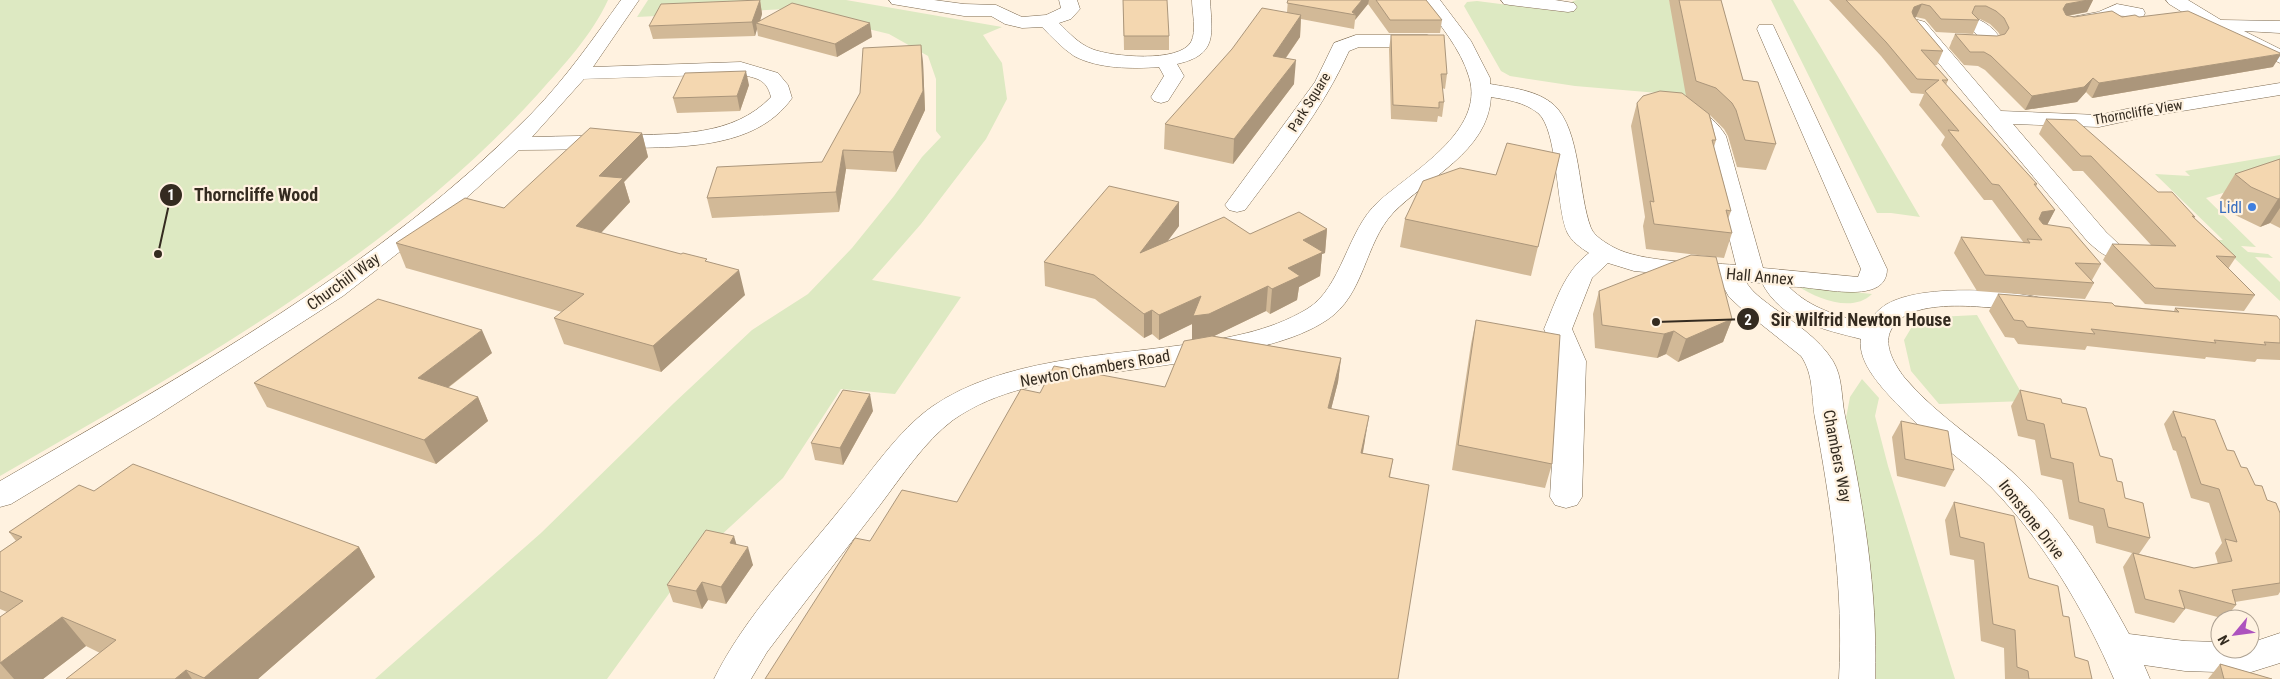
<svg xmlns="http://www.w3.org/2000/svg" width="2280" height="679" viewBox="0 0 2280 679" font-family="'Roboto Condensed',sans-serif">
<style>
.green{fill:#dde9c2}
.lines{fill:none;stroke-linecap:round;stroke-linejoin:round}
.minor-casing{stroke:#7d6a50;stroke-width:1}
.minor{fill:#fff;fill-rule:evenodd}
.wall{fill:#d2b997}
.shaded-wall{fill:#ab967b}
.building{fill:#f4d7b0;stroke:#ab967b}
.shop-dot{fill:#3f7fe0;stroke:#fff2e0;stroke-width:2}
.labels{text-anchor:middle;stroke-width:4.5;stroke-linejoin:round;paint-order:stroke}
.far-street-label{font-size:14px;fill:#342b20;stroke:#fff2e0}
.shop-label{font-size:16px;fill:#366cbe;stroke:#fff2e0;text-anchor:end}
.street-label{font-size:16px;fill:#342b20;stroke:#fff2e0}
.leader{fill:none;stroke:#342b20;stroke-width:2}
.callout-dot{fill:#342b20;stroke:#fff2e0;stroke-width:2}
.mark-label{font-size:15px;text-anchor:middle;font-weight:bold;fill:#fff}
.callout-label{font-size:18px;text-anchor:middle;font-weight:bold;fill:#342b20;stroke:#fff2e0;stroke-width:4.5;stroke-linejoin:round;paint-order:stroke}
</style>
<rect width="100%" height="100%" fill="#fff2e0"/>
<path class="green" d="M0,0H608C592,35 563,66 538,94C392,256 187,368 0,476Z
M648,0H846L1002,27L983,35L1002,63L1007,99L986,139L921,224L872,280L961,297L895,394L841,389L783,478L692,562L607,679H375L541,533L674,403L752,330L808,294L852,248L894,196L922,157L941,137L936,131V79L928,56L889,34L786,9L637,17Z
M1577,0H1669L1694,96L1575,86L1510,76L1501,71L1464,6L1467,2L1477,1L1564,12L1573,1Z
M1771,0H1793L1920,217L1891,213H1877Z
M2280,155V176L2206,198L2256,247L2241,246L2248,252L2268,254L2273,258L2255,257L2280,282V301L2215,240H2223L2155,174L2190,176L2185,171Z
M1798,286L1872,294C1853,313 1817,299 1798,286Z
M1977,315L2026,401L1939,404L1911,371L1904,340L1913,325L1937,317Z
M1862,379L1879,398L1875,416L1888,466L1955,679H1876V641L1846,418L1850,397Z"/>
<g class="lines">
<g class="minor-casing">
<path id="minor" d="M621,0H639L593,67L741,62L778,73L788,85L792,98C755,151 676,147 619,148C585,149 552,150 519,150L452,211L343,296L155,417L11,504L0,507V481C183,375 384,265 532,113C566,78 593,39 621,0ZM740,74C757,79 766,78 771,97C733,137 675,134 624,135C594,136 563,136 532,137L584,79Z
M889,0H934L964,4L996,5L1022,17L1046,15L1061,8L1059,0H1077L1080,9L1071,19L1059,23C1069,33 1079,44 1092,49C1112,57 1179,63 1191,42C1197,31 1192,12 1192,0H1210C1212,34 1218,55 1177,64L1184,76L1168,101L1161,103L1154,101L1151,97L1164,76L1159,67C1133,69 1098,69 1074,56C1062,48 1052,37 1042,27L1022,28L1005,24L991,16H964L892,4Z
M1422,0H1440L1471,41L1490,78V84C1512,88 1537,90 1554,105C1581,130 1578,195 1591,228C1594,236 1606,243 1613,247C1642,263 1703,262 1736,265L1704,136C1698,125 1684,124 1677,114L1680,109C1700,105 1717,121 1726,136L1763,268L1858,277L1861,269L1757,29L1759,25H1773L1887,269C1887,309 1810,284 1789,287C1811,309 1839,316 1868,324C1871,319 1875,313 1880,309C1909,283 2005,289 2041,298L2045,304L2041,310L2032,312C1997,309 1907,292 1890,332C1884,347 1895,365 1904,377C1939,419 1988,446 2026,485C2067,527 2101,582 2129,634L2185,641L2220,642V649H2250V643L2280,633V663L2248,673L2185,671L2144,665L2150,679H2114C2085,611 2043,540 1991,487C1962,459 1927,436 1899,406C1884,390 1857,363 1861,339C1822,329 1782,321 1762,283L1746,282C1752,292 1762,299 1771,306C1793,322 1818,337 1833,361C1843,378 1841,397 1845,416C1863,503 1878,590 1875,679H1839C1844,591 1831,505 1815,418C1811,396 1814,375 1801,356L1742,309L1729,297L1719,279L1634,271L1608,263L1592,278L1572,329L1586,361L1582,497L1577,505L1566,508L1555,505L1550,497L1558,361L1544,329C1556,301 1564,272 1589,253C1581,248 1571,241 1567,232C1556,207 1558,130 1538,113C1524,102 1508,100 1491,97C1488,152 1427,178 1393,213C1364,244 1365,295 1327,320C1306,334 1280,342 1255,348C1205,361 1152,367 1101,374C1050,382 997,389 953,420C924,442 902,476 880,505C842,554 804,603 767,652L751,679H714C745,616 798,562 842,507C869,475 898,430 933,406C1002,359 1103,356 1183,345C1226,338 1269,332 1307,309C1342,288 1347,230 1378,202C1411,172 1486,131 1469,77C1461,49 1439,24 1422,0Z
M1501,0H1555L1574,3L1577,7L1574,11L1568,12L1510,5L1504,4Z
M2166,0H2188L2221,20L2280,21V33L2244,31L2280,49V63L2210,29L2169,4Z
M2117,4L2143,9L2145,13L2143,17C2134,19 2126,15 2119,16C2103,20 2090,29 2072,25L2070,21L2072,17L2098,12Z
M1977,19C1986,22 1999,32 2001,42L1998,46H1955L1952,42L1955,38L1978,36L1968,25L1970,21Z
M1918,20L1925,22L2001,111L2099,115L2145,105L2280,83V95L2145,117L2099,127L2013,124L2106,232L2126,251L2122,256C2106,260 2100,252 2088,242L1911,30L1909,26L1911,22Z
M1356,35H1427L1434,37L1437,41L1434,45L1427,47H1359L1349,51C1323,109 1283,159 1245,210L1237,212L1229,210L1225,205L1315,82L1334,43Z"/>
</g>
<use href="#minor" class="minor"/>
</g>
<path class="wall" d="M760,0L762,14L760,21L872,37L837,57L758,36L757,29L755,36L653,39L649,26Z
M1123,0L1169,36V50H1124Z
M1288,0H1426L1442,20L1440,33H1389L1368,4L1355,20L1354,29L1301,19L1300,37L1286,58L1294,84L1233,164L1164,149L1165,124L1287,12Z
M1669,0H1721L1743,80L1776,144L1766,170L1737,167L1728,136L1724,129L1710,115L1716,140L1714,147L1731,211L1728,219L1732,233L1724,258L1646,249L1643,226L1645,217L1631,126L1637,103L1686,96Z
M1829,0H2093L2087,12L2067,16L2074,17H2139L2273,67L2092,98L2086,92L2077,102L2025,110L1985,70L1978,66L1964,65L1949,48L1955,34L1997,36L2000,35L1998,32L1990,24L1980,19H1978L1979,20L1973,34L1936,32L1925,19L1916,17L1915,18L1943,51L1937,65H1934L1948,80L1946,85L2037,184L2036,187L2055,210L2047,225L2101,264L2092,280H2091L2094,283L2085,299L1977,291L1954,253L1961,237L2024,243L1992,200H1984L1941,145L1945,137L1919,105L1924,94L1911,93L1881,56Z
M1391,35L1447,74L1445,89L1442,88L1444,102L1442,117L1438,116L1437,122L1391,119L1389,49Z
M923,62L925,110L896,172L846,169L839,212L712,218L707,198L822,162Z
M749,85L740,111L677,113L673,98Z
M2046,119L2195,217L2194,218L2236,257L2228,269L2255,295L2244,311L2145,304L2103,260L2112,244L2151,245L2083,171H2073L2039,134Z
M642,133L648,157L624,182L630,202L601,233L708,262L745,295L661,372L564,344L554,318L562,312L406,268L396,243L504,208Z
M1560,154L1531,276L1400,247L1405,219L1496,175Z
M2280,159V228L2270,223L2260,227L2233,214L2218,202L2235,174Z
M1179,226L1167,242L1250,234L1327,229L1325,253L1322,254L1320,276L1299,287L1297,300L1270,314L1266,311L1214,336L1341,358L1338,382L1331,409L1365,440L1363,453L1393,459L1390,477L870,541L957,502L1040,393L1165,387L1192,339V324L1159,340L1152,334L1144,338L1095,299L1045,286L1044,262Z
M1599,291L1732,319L1723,342L1678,362L1666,354L1657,358L1595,348L1593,314Z
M1998,294L2174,311L2175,308L2280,320V360L2257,359L2255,362L2206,357L2205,359L2087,346L2085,350L2018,344L2014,338L2005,337L1989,311Z
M1476,320L1552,464L1545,488L1452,470L1471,344Z
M492,353L448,388L478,397L488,421L436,464L267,407L254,383Z
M2020,390L2062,403L2117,481L2125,498L2150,538L2139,554L2194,568L2218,564L2215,553L2222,543L2209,503L2191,498L2176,451L2173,450L2164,424L2173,411L2227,450L2267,500L2280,513V592L2278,595L2235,602L2236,605L2225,619L2184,608L2185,609L2174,623L2135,613L2123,567L2132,553L2096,543L2093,526L2069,519L2062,480L2041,475L2035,440L2018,436L2011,406Z
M873,411L843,465L815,460L811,443Z
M1901,421L1954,470L1945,487L1897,476L1892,437Z
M94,491L359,547L375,577L258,679H66L100,653L86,646L43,679H0V617L7,612L0,609V552L16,541L9,532Z
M1954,502L2029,578L2063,616L2075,657L2092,679H2005L2004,648L1981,641L1974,560L1950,555L1945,520Z
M737,545L753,565L726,604L708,600L702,609L673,602L667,585Z
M2220,664L2272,679H2208Z"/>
<path class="shaded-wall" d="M760,0L762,14L759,24L756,23L757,29L755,36L752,22Z
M1362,0H1369L1368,4L1355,20L1356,15L1352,12Z
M2088,0H2093L2087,12L2060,17L2063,9L2066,4Z
M1922,4L1916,17L1908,20L1914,7Z
M1301,15L1300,37L1271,79L1273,56Z
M870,23L872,37L837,57L835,44Z
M921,45L923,62L925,110L896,172L893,152Z
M2280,54V56L2273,67L2092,98L2099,83Z
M1296,60L1294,84L1233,164L1234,139Z
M746,71L749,85L740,111L737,96Z
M2093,78L2086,92L2077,102L2025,110L2032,96Z
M642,133L648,157L624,182L630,202L584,251L576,226L599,176Z
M843,150L846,169L839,212L836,192Z
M2280,198V208L2270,223L2260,227L2278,199Z
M1179,202V226L1140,277V253Z
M2055,210L2047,225L2034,228L2042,212Z
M1327,229L1325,253L1322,254L1320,276L1299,287L1297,300L1270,314L1272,289L1288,268L1303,240Z
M739,270L745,295L661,372L653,346Z
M1268,286L1266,311L1208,339L1192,341V324L1159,340V315L1201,296Z
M1152,310V334L1144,338V314Z
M1732,319L1723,342L1678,362L1686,339Z
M482,330L492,353L429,402L418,378Z
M1674,331L1666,354L1657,358L1664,334Z
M1341,358L1338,382L1325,433L1328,408Z
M870,394L873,411L843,465L840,448Z
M478,397L488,421L436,464L424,440Z
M1369,416L1365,440L1358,477L1361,453Z
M734,536L739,553L730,543Z
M359,547L375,577L258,679H205L204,678Z
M748,547L753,565L726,604L721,587Z
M702,582L708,600L702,609L696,591Z
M62,617L86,646L43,679H14L0,663Z
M186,670L192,679H175Z"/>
<path class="building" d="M760,0L752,22L649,26L661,4Z
M1123,0H1167L1169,36H1124Z
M1288,0H1362L1352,12L1356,15L1287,3Z
M1376,0H1426L1442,20H1390Z
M1679,0H1721L1743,80L1758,82L1776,144L1745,140L1736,110L1732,103L1716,88L1696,81Z
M1846,0H2088L2066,4L2063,9L2066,15L2074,17L2112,11L2122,17L2135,15L2139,17L2188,11L2280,53V54L2099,83L2093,78L2084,87L2032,96L1991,56L1984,52H1970L1955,34L1997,36L2005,34L2009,28L2004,18L1996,11L1986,6H1975L1972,13L1979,20L1941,19L1930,6L1922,4L1914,7L1912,12L1914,17L1943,51L1921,50L1948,80H1942L2037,184H2034L2055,210L2042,212L2039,219L2043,224L2070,228L2101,264L2075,263L2094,283L1985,275L1961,237L2030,243L2027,239L2042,240L1999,185L1992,184L1948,130L1959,131L1925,91L1939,80L1917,79L1886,42Z
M792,3L870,23L835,44L756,23Z
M1262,8L1301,15L1273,56L1296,60L1234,139L1165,124L1232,49Z
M1391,35H1444L1447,74H1441L1444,102H1439V108L1393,105Z
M921,45L923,91L893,152L843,150L836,192L707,198L717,167L822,162L860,93L863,48Z
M746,71L737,96L673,98L685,73Z
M1660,91L1682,93L1709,114L1716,140H1712L1731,211L1726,210L1732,233L1654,224L1650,201L1654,202L1637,103L1643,96Z
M2046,119L2076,120L2158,192H2172L2195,217L2192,216L2236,257L2216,256L2255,295L2155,288L2112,244L2176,246L2091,156H2081Z
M590,128L642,133L599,176L623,178L576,226L681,254L683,253L707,259L705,261L739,270L653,346L554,318L584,294L396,243L465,198L504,208Z
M1507,143L1560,154L1538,247L1405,219L1423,181L1460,168L1496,175Z
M2280,159V198L2278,199L2251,187L2235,174Z
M1109,186L1179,202L1140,253L1224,217L1250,234L1299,212L1327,229L1303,240L1323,252L1288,268L1300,276L1272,289L1268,286L1209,314L1193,316L1201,296L1159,315L1152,310L1144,314L1094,275L1044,262Z
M1691,255L1716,257L1732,319L1686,339L1674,331L1664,334L1602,325L1599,291Z
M1998,294L2112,303L2115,306L2179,312L2175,308L2277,316L2280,320V343L2264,342L2266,345L2214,340L2216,343L2091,329L2095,334L2027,327L2023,321L2014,320Z
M378,299L482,330L418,378L478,397L424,440L254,383Z
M1476,320L1560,335L1552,464L1458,445Z
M1212,336L1341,358L1328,408L1369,416L1361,453L1393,459L1389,477L1429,485L1398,679H765L855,538L870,541L902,490L957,502L1021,389L1040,393L1054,366L1165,387L1184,341Z
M843,390L870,394L840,448L811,443Z
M2020,390L2061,399L2062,403L2086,408L2100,456L2112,459L2117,481L2122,482L2125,498L2143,503L2150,538L2108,527L2104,509L2079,502L2073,463L2051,458L2044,424L2027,420Z
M2173,411L2215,420L2227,450L2234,451L2241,467L2247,468L2255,485L2262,486L2267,500L2276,503L2280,513V583L2232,590L2236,605L2179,590L2185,609L2145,599L2133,553L2194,568L2232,561L2225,539L2237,542L2219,489L2201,484L2185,437H2182Z
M1901,421L1948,431L1954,470L1905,459Z
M133,464L359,547L204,678L186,670L175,679H66L116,640L62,617L0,663V617L23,601L0,591V552L22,537L9,532L79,485L94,491Z
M1954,502L2014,516L2029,578L2058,586L2063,616L2069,617L2075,657L2088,661L2092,679H2029L2028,671L2017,667L2015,630L1993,624L1984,543L1960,537Z
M706,530L734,536L730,543L748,547L721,587L702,582L696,591L667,585Z
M2220,664L2272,679H2224Z"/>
<circle class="shop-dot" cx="2252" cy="207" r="5"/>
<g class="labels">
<g class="far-street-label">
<text transform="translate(1309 102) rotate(-58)" y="5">Park Square</text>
<text transform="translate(2138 112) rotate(-10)" y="5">Thorncliffe View</text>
</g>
<g class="shop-label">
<text x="2242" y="213">Lidl</text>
</g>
<g class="street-label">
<text transform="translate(1760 276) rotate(5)" y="6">Hall Annex</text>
<text transform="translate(343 281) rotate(-36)" y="6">Churchill Way</text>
<text transform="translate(1095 368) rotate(-10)" y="6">Newton Chambers Road</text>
<text transform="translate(1838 456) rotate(79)" y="6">Chambers Way</text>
<text transform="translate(2032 519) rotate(52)" y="6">Ironstone Drive</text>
</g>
</g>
<path class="leader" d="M158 254L171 195M1656 322L1748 319"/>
<g class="callout-dot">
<circle cx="158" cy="254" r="5"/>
<circle cx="1656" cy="322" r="5"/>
<circle cx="171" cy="195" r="12"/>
<circle cx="1748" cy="319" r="12"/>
</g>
<g class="mark-label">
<text x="171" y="200">1</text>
<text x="1748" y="325">2</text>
</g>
<g class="callout-label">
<text x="256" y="201">Thorncliffe Wood</text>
<text x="1861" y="326">Sir Wilfrid Newton House</text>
</g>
<g transform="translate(2235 634) rotate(241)"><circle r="24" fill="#fff2e0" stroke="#aea293"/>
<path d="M0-4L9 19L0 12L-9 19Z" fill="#ad52be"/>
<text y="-8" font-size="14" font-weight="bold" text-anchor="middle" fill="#342b20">N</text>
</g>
</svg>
